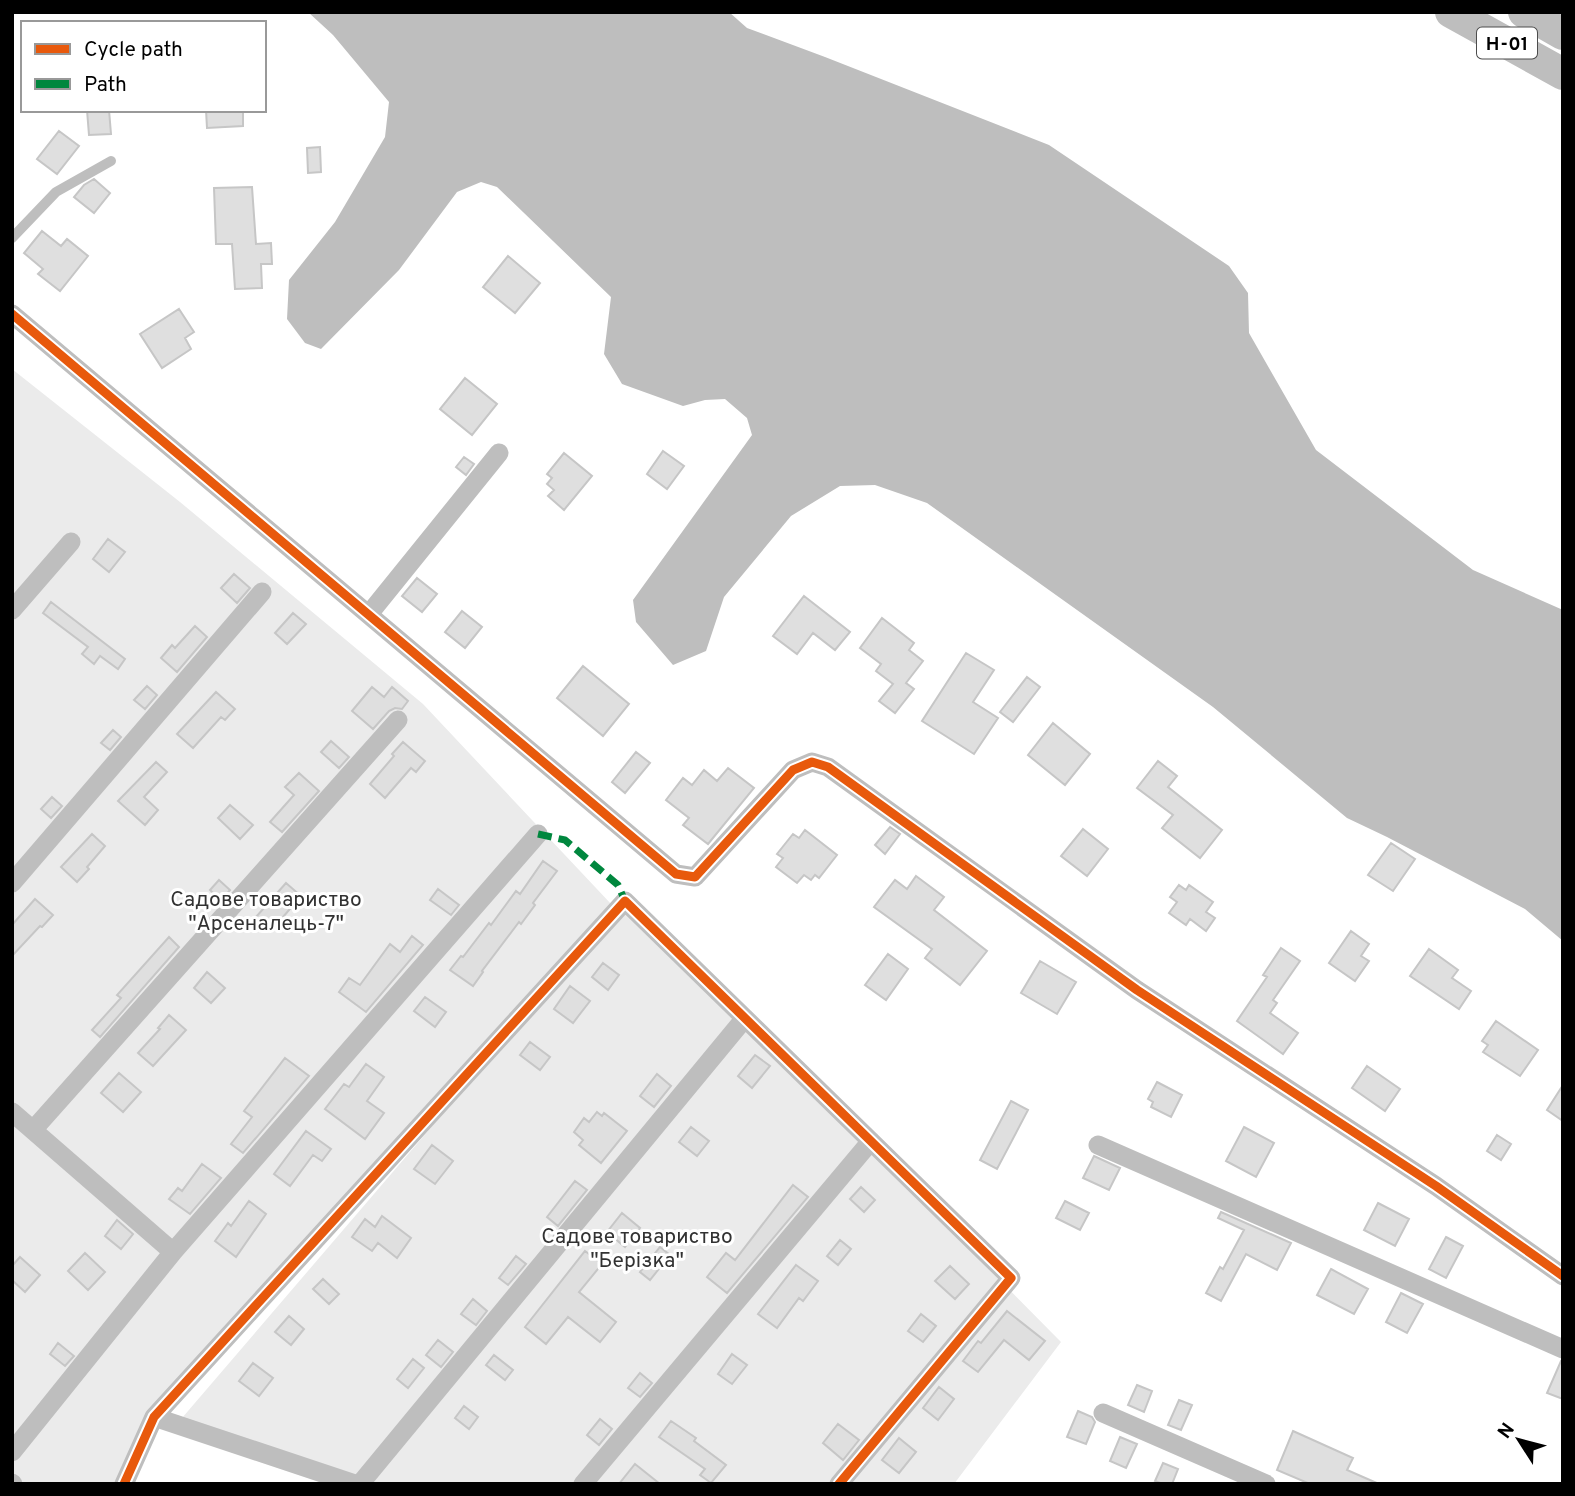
<svg xmlns="http://www.w3.org/2000/svg" width="1575" height="1496" viewBox="0 0 1575 1496" font-family="Overpass,sans-serif">
<style>
.green{fill:#ebebeb}
.water{fill:#bebebe}
.building{fill:#dfdfdf;stroke:#c6c6c6;stroke-width:2}
.lines{fill:none;stroke-linecap:round;stroke-linejoin:round}
.service{stroke:#bebebe;stroke-width:10}
.minor{stroke:#bebebe;stroke-width:19}
.primary{stroke:#bebebe;stroke-width:32}
.quiet{stroke:#00873e;stroke-width:7;stroke-dasharray:14 7;stroke-linecap:butt}
.cycleway-casing{stroke:#fff;stroke-width:13}
.cycleway{stroke:#e8590c;stroke-width:9}
.labels{text-anchor:middle;stroke-width:6;stroke-linejoin:round;paint-order:stroke}
.shield{fill:#fff;stroke:#4c4c4c;stroke-width:2}
.shield-label{font-size:19px;font-weight:bold;fill:#000}
.park-label{font-size:21px;fill:#323232;stroke:#fff}
</style>
<rect width="100%" height="100%" fill="#fff"/>
<path class="green" d="M12,369L180,502L423,704L612,905L154,1417L117,1484L12,1483Z
M625,901L1061,1342L954,1484H343L176,1425Z"/>
<path class="water" d="M308,12H729L747,28L825,57L1049,145L1229,266L1248,293L1249,333L1316,450L1473,570L1563,610V941L1525,909L1387,837L1347,818L1213,707L927,503L875,485L840,486L791,516L724,597L706,651L673,665L636,622L633,600L752,435L747,418L725,399L705,400L683,406L622,384L604,354L611,297L497,187L481,182L457,192L399,270L321,349L305,343L287,319L289,280L335,222L385,137L389,102L333,35Z"/>
<path class="building" d="M87,110H109L111,134L89,135Z
M206,110H243V126L207,128Z
M59,131L79,146L57,174L37,159Z
M320,147L321,172L308,173L307,148Z
M94,179L110,193L94,213L74,197L84,185Z
M252,187L256,244L271,243L272,264H261L262,288L235,289L232,244H216L214,188Z
M42,231L61,246L67,239L88,256L60,291L38,274L43,269L24,253Z
M508,256L540,283L515,313L483,287Z
M179,309L194,332L185,338L191,349L162,368L140,334Z
M465,378L497,404L472,435L440,409Z
M663,451L684,466L667,489L647,474Z
M564,453L592,476L564,510L548,496L554,490L547,484L552,478L547,474Z
M464,457L474,464L466,475L456,467Z
M108,539L125,552L109,572L93,559Z
M234,574L250,588L237,603L221,588Z
M417,578L437,594L422,612L402,596Z
M804,596L850,632L835,650L813,633L797,654L773,636Z
M51,602L125,659L118,669L100,656L94,664L82,654L88,647L43,613Z
M462,611L482,627L465,648L445,632Z
M293,613L306,624L287,644L275,633Z
M882,618L914,643L909,650L923,661L906,683L914,689L895,713L879,701L893,684L876,671L881,664L860,648Z
M195,626L207,637L177,672L161,658L172,645L175,648Z
M966,653L994,670L973,702L998,718L974,754L922,721Z
M583,666L629,704L603,736L557,698Z
M1027,677L1040,687L1013,722L1000,712Z
M147,686L157,695L145,709L134,700Z
M372,687L384,697L392,687L408,701L402,709L395,708L389,711L373,729L352,711Z
M216,692L235,709L225,720L221,717L193,748L177,734Z
M1053,723L1090,754L1065,785L1028,755Z
M113,730L121,737L110,750L101,743Z
M331,741L349,757L339,768L321,752Z
M403,742L425,761L416,772L411,768L385,798L370,784L394,756L392,754Z
M636,752L650,763L625,793L612,782Z
M1158,761L1177,776L1168,787L1222,830L1200,858L1162,828L1173,815L1137,788Z
M156,762L167,772L144,797L158,810L145,825L118,801Z
M728,768L754,788L708,844L683,825L689,818L666,800L683,778L692,785L704,770L717,781Z
M299,773L319,791L282,832L270,822L294,795L285,787Z
M52,797L62,806L51,818L41,809Z
M230,805L253,825L240,839L218,818Z
M890,827L900,834L885,854L875,845Z
M1083,829L1108,849L1087,876L1061,856Z
M805,830L837,855L819,878L815,875L811,880L804,875L797,883L776,867L783,858L777,854L793,834L799,838Z
M92,834L105,846L87,867L89,869L77,882L61,867Z
M1391,843L1415,859L1393,891L1368,875Z
M543,861L557,871L533,903L535,905L521,924L519,922L482,971L483,972L473,986L450,970L461,956L463,957L489,923L491,925L516,891L520,894Z
M916,876L944,897L934,910L987,951L960,985L925,958L932,949L874,907L895,880L907,889Z
M219,880L230,890L221,901L210,890Z
M286,883L301,896L271,931L256,917Z
M1179,885L1186,890L1189,885L1213,902L1206,912L1215,918L1206,931L1190,919L1186,925L1169,913L1177,902L1170,897Z
M438,889L459,905L451,915L430,900Z
M35,899L53,915L42,927L40,926L12,956V925Z
M1351,931L1369,944L1361,956L1369,961L1355,981L1329,963Z
M412,936L423,945L366,1012L339,992L349,978L360,985L390,944L400,952Z
M169,937L179,947L100,1037L92,1030L121,998L117,995Z
M1281,948L1300,961L1273,1000L1277,1003L1270,1013L1298,1033L1283,1054L1237,1021L1267,977L1263,975Z
M1429,949L1458,970L1452,978L1471,991L1459,1009L1410,976Z
M888,954L908,969L886,1000L865,985Z
M1040,961L1076,982L1057,1014L1021,993Z
M603,963L619,975L608,990L592,977Z
M207,972L225,988L211,1003L194,988Z
M570,986L590,1001L573,1023L554,1009Z
M425,997L446,1012L435,1027L414,1011Z
M169,1015L186,1030L153,1066L138,1053L160,1029L158,1028Z
M1496,1021L1538,1050L1520,1076L1483,1052L1488,1045L1482,1041Z
M530,1042L550,1057L540,1070L520,1055Z
M755,1055L770,1066L752,1088L738,1076Z
M285,1058L309,1076L243,1153L231,1144L252,1117L244,1111Z
M366,1064L384,1077L367,1101L384,1113L365,1139L325,1109L344,1084L349,1087Z
M1367,1066L1400,1089L1385,1111L1352,1088Z
M119,1073L141,1092L123,1112L101,1093Z
M657,1074L671,1086L654,1107L640,1096Z
M1157,1082L1182,1095L1171,1117L1151,1107L1153,1102L1148,1099Z
M1563,1085V1121L1547,1110Z
M1011,1101L1028,1110L997,1169L980,1160Z
M597,1112L602,1116L604,1113L627,1131L601,1163L579,1145L583,1140L574,1132L584,1118L589,1122Z
M691,1127L709,1141L697,1156L679,1142Z
M1244,1127L1274,1143L1256,1177L1226,1161Z
M306,1131L331,1149L322,1161L313,1155L290,1186L274,1174Z
M1497,1135L1511,1144L1501,1160L1487,1151Z
M432,1145L453,1161L435,1184L414,1169Z
M1094,1156L1120,1168L1109,1190L1083,1178Z
M202,1164L221,1178L190,1214L169,1199L178,1188L182,1191Z
M575,1181L587,1190L558,1226L547,1217Z
M793,1185L808,1197L727,1293L707,1277L726,1253L735,1260Z
M861,1187L875,1200L864,1212L850,1199Z
M249,1201L266,1214L236,1257L215,1241L228,1223L231,1226Z
M1065,1201L1089,1213L1080,1230L1056,1218Z
M1378,1203L1409,1219L1395,1246L1364,1230Z
M1221,1212L1291,1243L1277,1270L1246,1254L1221,1301L1206,1293L1220,1267L1223,1269L1244,1230L1218,1218Z
M622,1213L640,1228L625,1247L607,1232Z
M382,1216L411,1238L397,1258L378,1243L372,1251L352,1237L365,1219L375,1227Z
M117,1220L133,1234L121,1249L105,1236Z
M1446,1237L1463,1246L1446,1278L1429,1269Z
M840,1240L851,1249L838,1265L827,1256Z
M660,1247L670,1255L650,1280L640,1272Z
M585,1251L602,1264L579,1292L616,1322L600,1342L568,1317L546,1344L525,1327Z
M85,1253L105,1272L88,1290L68,1271Z
M516,1256L526,1264L508,1285L499,1278Z
M20,1257L40,1275L25,1292L12,1280V1266Z
M796,1265L818,1281L803,1301L799,1298L777,1328L758,1314Z
M950,1266L969,1284L955,1299L935,1281Z
M1331,1269L1368,1289L1354,1314L1317,1295Z
M323,1279L339,1294L329,1304L313,1289Z
M1401,1293L1423,1304L1407,1333L1386,1322Z
M473,1299L487,1311L476,1325L461,1314Z
M1007,1311L1045,1341L1029,1360L1004,1340L978,1372L963,1361L978,1341L981,1343Z
M921,1314L936,1326L923,1342L908,1331Z
M289,1316L304,1329L291,1345L275,1332Z
M438,1340L453,1352L441,1367L426,1355Z
M58,1343L74,1356L65,1366L50,1354Z
M732,1354L747,1365L732,1384L718,1374Z
M494,1355L513,1370L505,1380L486,1365Z
M413,1359L424,1368L408,1388L397,1379Z
M1561,1361H1563V1399L1547,1393Z
M253,1363L273,1378L259,1396L239,1381Z
M640,1373L652,1383L640,1397L628,1388Z
M1137,1385L1152,1391L1144,1412L1128,1405Z
M939,1387L954,1399L938,1420L923,1408Z
M1179,1400L1192,1405L1181,1430L1168,1425Z
M464,1406L478,1417L469,1429L455,1418Z
M1078,1411L1092,1417L1095,1422L1086,1444L1067,1437Z
M600,1419L612,1429L599,1445L587,1435Z
M671,1421L696,1438L694,1441L726,1465L711,1483L700,1475L705,1469L659,1437Z
M838,1424L859,1440L843,1460L823,1443Z
M1293,1431L1353,1458L1347,1470L1379,1484H1310L1277,1470Z
M1120,1437L1137,1444L1126,1468L1110,1461Z
M899,1438L916,1452L899,1473L882,1460Z
M1163,1463L1178,1469L1172,1484H1163L1155,1481Z
M635,1464L660,1484H619Z"/>
<g class="lines">
<path class="service" d="M12,238L56,192L111,161"/>
<path class="minor" d="M12,314L676,874L695,877L793,770L812,762L828,767L1137,990L1436,1186L1563,1276
M12,610L71,542
M369,614L499,453
M12,883L262,592
M12,1112L173,1252
M33,1130L398,720
M1098,1145L1563,1349
M1103,1413L1266,1484
M154,1417L355,1484
M12,1452L173,1252L538,834
M12,1483L13,1484
M124,1484L154,1417L625,901L1011,1278L839,1484
M360,1484L745,1018
M583,1484L871,1141"/>
<path class="primary" d="M1451,12L1563,74
M1524,12L1563,34"/>
<path class="quiet" d="M538,834L565,840L618,885L625,901"/>
<g class="cycleway-casing">
<path id="cycleway" d="M12,314L676,874L695,877L793,770L812,762L828,767L1137,990L1436,1186L1563,1276
M124,1484L154,1417L625,901L1011,1278L839,1484"/>
</g>
<use href="#cycleway" class="cycleway"/>
</g>
<g class="labels">
<rect class="shield" x="1477" y="27.5" width="60" height="31" rx="5"/>
<g class="shield-label">
<text x="1507" y="50">Н-01</text>
</g>
<g class="park-label">
<text x="266" y="906">Садове товариство<tspan x="266" dy="24">"Арсеналець-7"</tspan></text>
<text x="637" y="1243">Садове товариство<tspan x="637" dy="24">"Берізка"</tspan></text>
</g>
</g>
<rect width="1575" height="1496" fill="none" stroke="#000000" stroke-width="28"/>
<rect x="21" y="21" width="245" height="91" fill="#ffffff" stroke="#999999" stroke-width="2"/>
<rect x="35" y="44" width="35" height="10" fill="#e8590c" stroke="#999999" stroke-width="2"/>
<text x="84" y="56" font-size="21" fill="#000000">Cycle path</text>
<rect x="35" y="79" width="35" height="10" fill="#00873e" stroke="#999999" stroke-width="2"/>
<text x="84" y="91" font-size="21" fill="#000000">Path</text>
<g transform="translate(1519 1440) rotate(306)" stroke="#ffffff" stroke-width="5" paint-order="stroke">
<path d="M0-5L12 26L0 18L-12 26Z" fill="#000000"/>
<text y="-10" font-size="19" font-weight="bold" text-anchor="middle" fill="#000000">N</text>
</g>
</svg>
